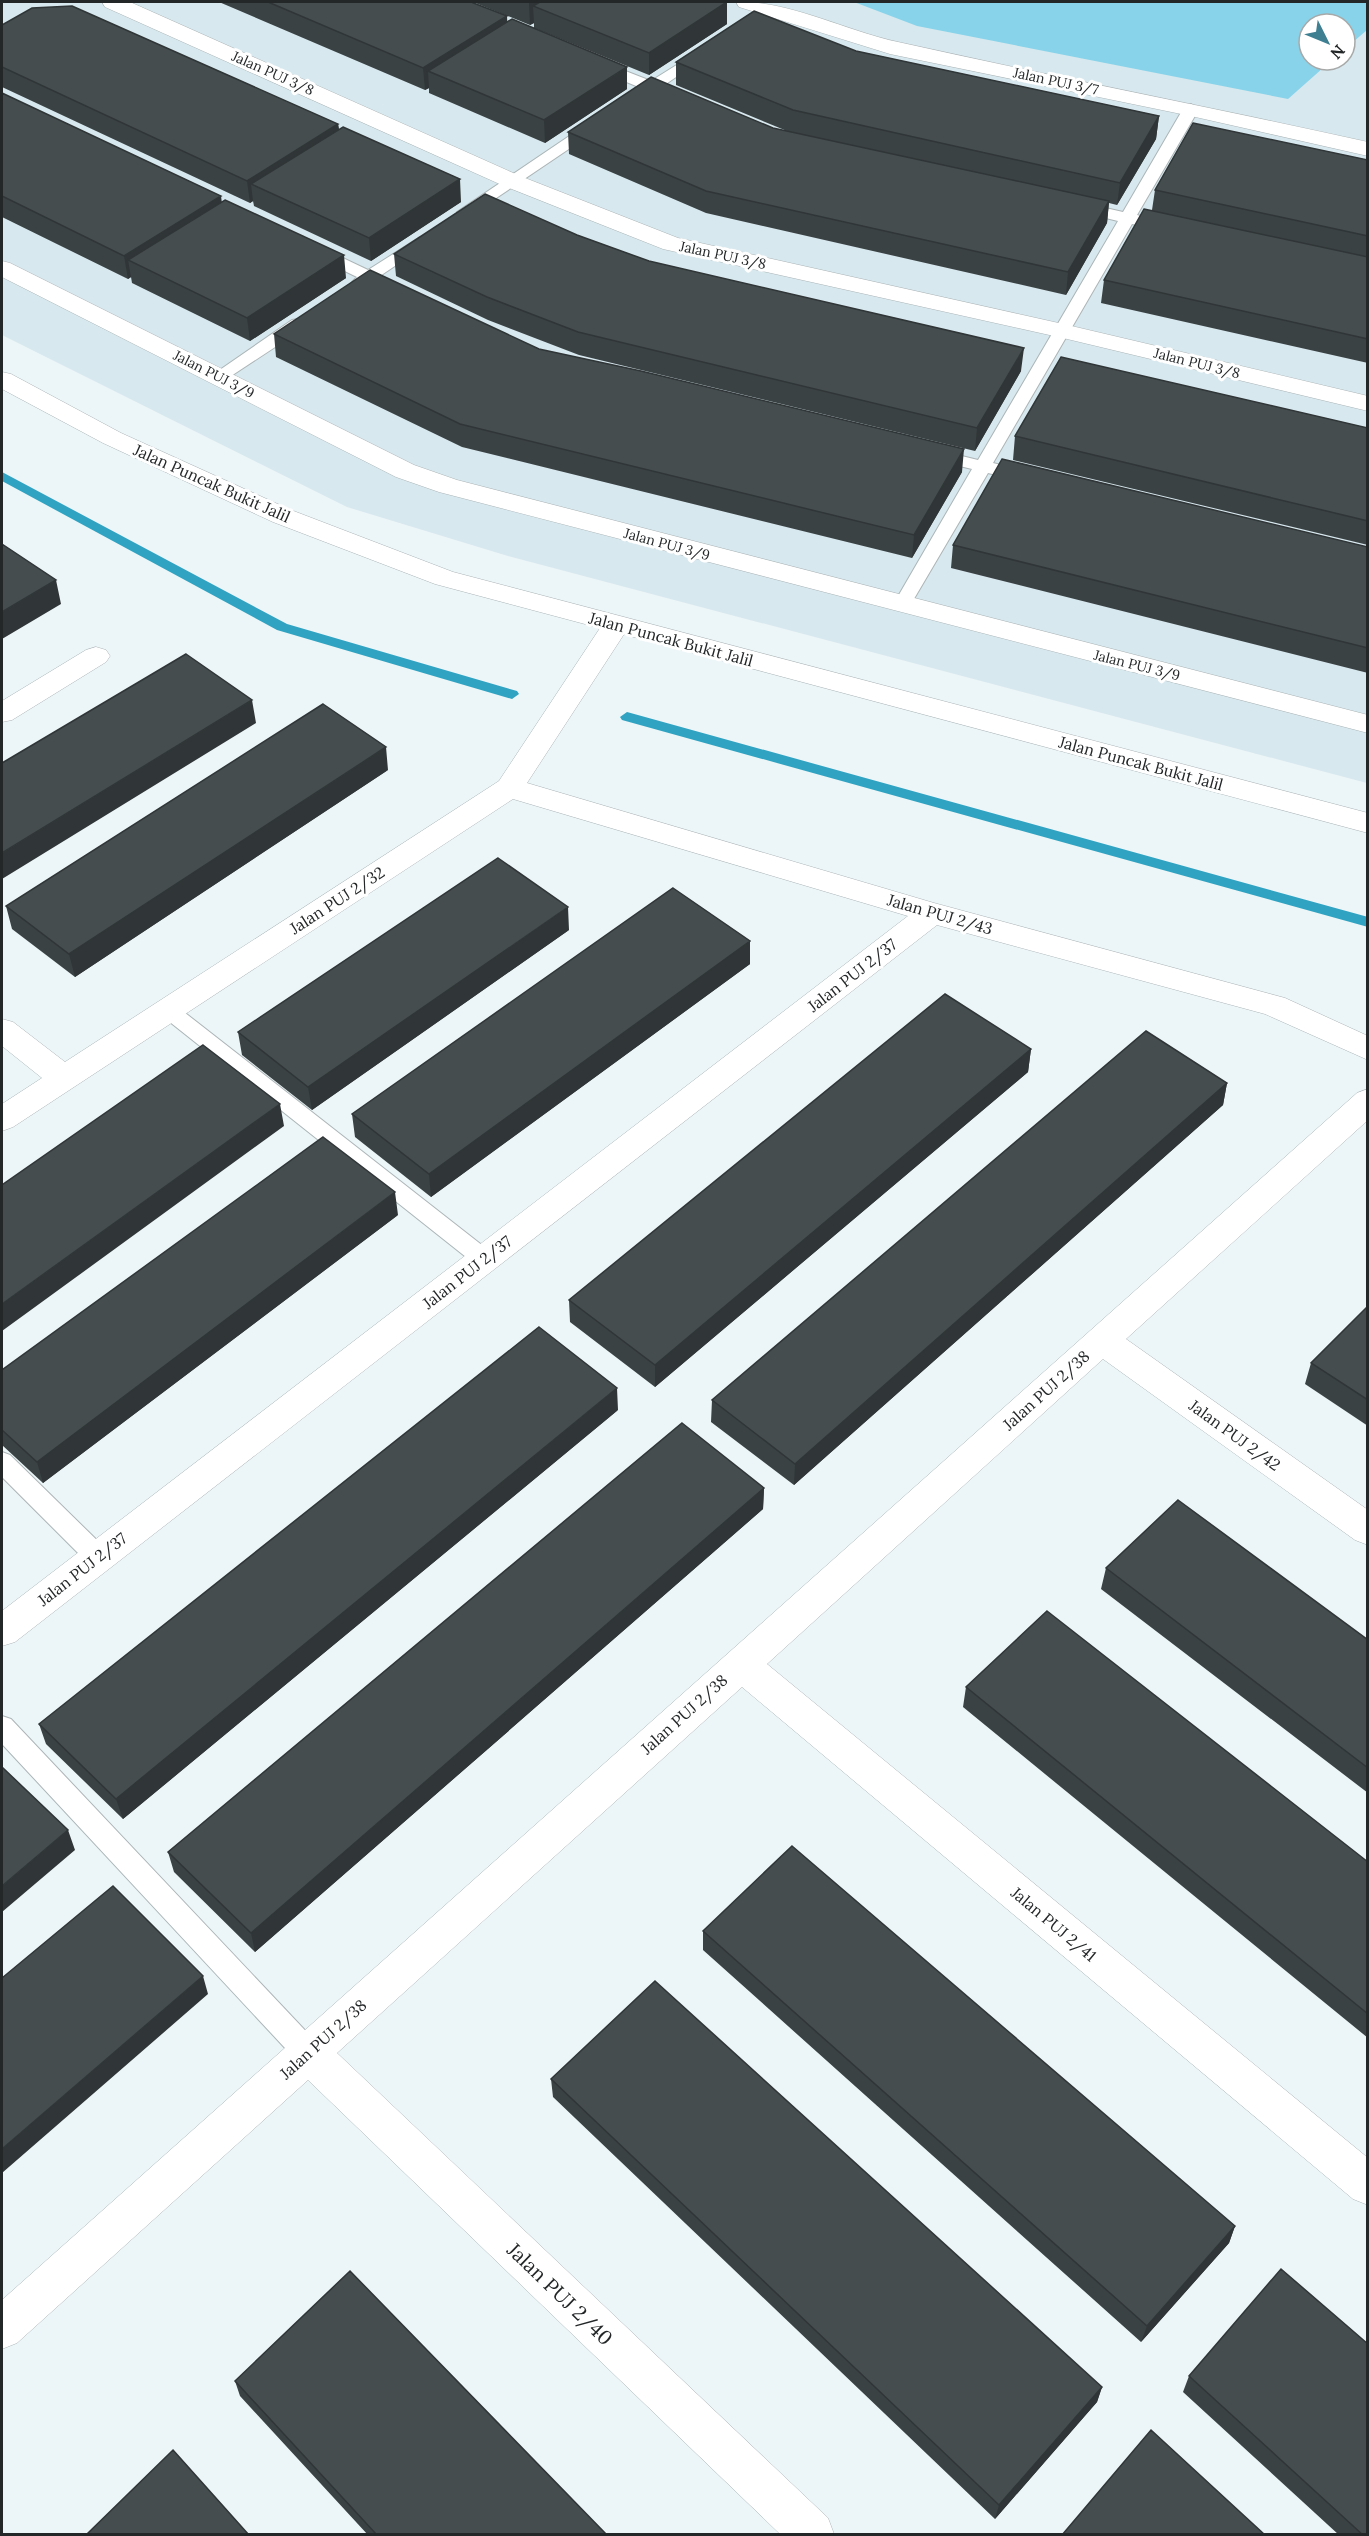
<svg xmlns="http://www.w3.org/2000/svg" width="1369" height="2536" viewBox="0 0 1369 2536" font-family="Lora,serif">
<style>
.built{fill:#d7e8ee;fill-rule:evenodd}
.green{fill:#88d3ea}
.lines{fill:none;stroke-linecap:round;stroke-linejoin:round}
.stream{fill:#2fa3c1;fill-rule:evenodd}
.service-casing{stroke:#acb5b7;stroke-width:2}
.minor-casing{stroke:#acb5b7;stroke-width:1}
.tertiary-casing{stroke:#acb5b7;stroke-width:1}
.service{fill:#fff;fill-rule:evenodd}
.minor{fill:#fff;fill-rule:evenodd}
.tertiary{fill:#fff;fill-rule:evenodd}
.wall{fill:#3b4244}
.shaded-wall{fill:#303637}
.building{fill:#454d4f;stroke:#303637;stroke-width:1.5}
.labels{text-anchor:middle;stroke-width:6;stroke-linejoin:round;paint-order:stroke}
.far-street-label{font-size:14px;fill:#242728;stroke:#fff}
.street-label{font-size:16px;fill:#242728;stroke:#fff}
.near-street-label{font-size:20px;fill:#242728;stroke:#fff}
</style>
<rect width="100%" height="100%" fill="#ecf5f8"/>
<path class="built" d="M2,2H1367V783L508,556L347,507L2,335ZM1309,24H1345V60H1309Z"/>
<path class="green" d="M854,2H1367V30L1345,49V24H1309V60H1332L1288,99L917,26Z"/>
<g class="lines">
<path class="stream" d="M2,472L287,624L517,691L519,694L512,699L277,630L2,481Z
M627,712L1368,917V927L622,720L620,717Z"/>
<g class="service-casing">
<path id="service" d="M699,51L706,55L704,58L663,86L677,94L669,99L653,93L642,99L637,97L634,94L641,88L595,69L592,66L595,63H605L651,81Z
M1191,104L1199,109L1137,215L1173,224L1175,227L1167,232L1132,224L993,463L1033,473L1036,477L1033,481L1027,482L988,473L908,609H896L893,605L972,469L927,458L924,454L927,450L933,449L978,460L1118,221L1073,210L1071,207L1079,202L1123,212L1183,109Z
M595,120L600,122L603,125L600,128L471,215L465,217L457,212L590,122Z
M420,237L428,242L426,245L380,276L399,287L391,292L370,283L360,287L354,285L352,282L357,277L312,255L310,252L312,249H324L368,270Z
M298,319L304,320L306,324L304,328L225,380H213L211,376L292,320Z
M168,1002L175,1005L492,1253L495,1259L492,1265L484,1268L476,1265L161,1015L158,1010L161,1005Z
M2,1452L10,1455L107,1550L110,1557L107,1564L98,1567L89,1564L2,1477Z
M2,1716L11,1719L318,2044L322,2053L318,2062L308,2066L298,2062L2,1744Z"/>
</g>
<g class="minor-casing">
<path id="minor" d="M102,2H130L520,176L678,238L1063,324L1368,396V411L1063,338L663,249L504,186L105,7Z
M736,2C788,0 846,31 898,42C1054,77 1211,107 1368,142V156L1191,116L890,54L739,7Z
M2,261L10,263L414,465L457,480L1368,715V733L439,492L396,477L2,277Z
M616,616L626,619L630,625L527,783L934,903L1285,998L1368,1036V1060L1265,1014L937,925L15,1642L2,1646V1611L908,916L513,799L13,1127L2,1131V1104L42,1078L2,1046V1019L13,1022L65,1062L499,781L606,619Z
M96,647L106,650L110,656L106,662L12,720L2,722V701L86,650Z
M1368,1089V1120L1126,1339L1368,1510V1545L1355,1540L1103,1359L767,1664L1368,2158V2205L1353,2199L742,1687L337,2053L828,2518L834,2534H780L308,2080L17,2343L2,2349V2300L1357,1093Z"/>
</g>
<g class="tertiary-casing">
<path id="tertiary" d="M2,372L11,374L121,433L291,510L453,572L1368,813V833L435,584L273,522L103,443L2,389Z"/>
</g>
<use href="#service" class="service"/>
<use href="#minor" class="minor"/>
<use href="#tertiary" class="tertiary"/>
</g>
<path class="wall" d="M219,2H471L627,89L545,143L429,93V88L425,90Z
M473,2H726L727,24L649,75L534,28V23L530,25Z
M2,25L338,124L339,129L461,202L371,261L254,206L253,201L250,203L2,87Z
M856,51L1159,116L1156,139L1117,205L1109,203L1107,223L1066,295L706,213L569,154L568,132L773,128L787,131L676,85V62Z
M2,93L222,202L346,278L250,341L132,283L131,277L128,279L2,217Z
M1368,160V363L1101,303L1104,280L1152,210L1155,190Z
M577,235L649,261L1021,371L975,451L579,355L488,320L396,276L394,254Z
M274,334L539,349L962,472L912,558L462,447L276,357Z
M1368,428V545L1013,460L1015,436Z
M953,545L1368,547V673L951,568Z
M388,770L75,977L12,929L6,906Z
M569,930L312,1110L242,1055L238,1032Z
M750,941V964L431,1197L355,1137L352,1114Z
M1031,1049L1028,1072L655,1387L570,1322L569,1300Z
M1227,1083L1223,1105L794,1485L711,1422L712,1400Z
M398,1215L43,1483L2,1445V1370Z
M1368,1306V1426L1305,1384L1311,1363Z
M618,1410L123,1819L46,1744L39,1724Z
M764,1488L763,1509L255,1952L174,1872L168,1852Z
M1106,1568L1368,1640V1793L1101,1589Z
M966,1687L1368,1862V2038L963,1707Z
M703,1931L1235,2226L1229,2243L1141,2342L703,1950Z
M551,2079L1102,2387L1097,2402L995,2519L553,2097Z
M1189,2376L1368,2535H1339L1183,2392Z
M235,2381L607,2535H368L240,2396Z"/>
<path class="shaded-wall" d="M531,2H568L533,6L534,23L530,25L529,3Z
M727,2V24L649,75V53Z
M507,16L508,39L428,71L429,88L425,90L423,68Z
M627,67V89L545,143L544,120Z
M1159,116L1156,139L1117,205L1120,183Z
M338,124L341,147L251,184L253,201L250,203L247,181Z
M460,179L461,202L371,261L369,238Z
M221,196L224,219L128,260L131,277L128,279L124,256Z
M1109,201L1107,223L1066,295L1068,272Z
M344,255L346,278L250,341L247,318Z
M1024,348L1021,371L975,451L977,428Z
M964,449L962,472L912,558L914,535Z
M56,580L61,604L2,639V612Z
M252,700L256,723L2,879V853Z
M386,747L388,770L75,977L69,954Z
M568,907L569,930L312,1110L308,1087Z
M750,941V964L431,1197L429,1174Z
M1031,1049L1028,1072L655,1387V1365Z
M1227,1083L1223,1105L794,1485L795,1464Z
M280,1104L284,1126L2,1331V1304Z
M395,1192L398,1215L43,1483L37,1462Z
M617,1388L618,1410L123,1819L116,1799Z
M764,1488L763,1509L255,1952L251,1933Z
M68,1830L75,1850L2,1912V1886Z
M203,1976L208,1994L2,2173V2149Z
M1235,2226L1229,2243L1141,2342L1147,2326Z
M1102,2387L1097,2402L995,2519L999,2505Z"/>
<path class="building" d="M268,2H471L507,16L423,68Z
M540,2H727L649,53L533,6Z
M72,6L338,124L247,181L2,67V25L32,8Z
M754,11L856,51L1159,116L1120,183L793,110L676,62Z
M512,19L627,67L544,120L428,71Z
M651,77L773,128L1109,201L1068,272L706,191L568,132Z
M2,93L221,196L124,256L2,196Z
M1193,123L1368,160V236L1155,190Z
M343,127L460,179L369,238L251,184Z
M485,194L577,235L649,261L1024,348L977,428L578,332L487,297L394,254Z
M225,200L344,255L247,318L128,260Z
M1144,209L1368,257V339L1104,280Z
M370,270L539,349L641,371L964,449L914,535L460,424L274,334Z
M1061,357L1368,428V521L1015,436Z
M1002,459L1368,547V648L953,545Z
M2,544L56,580L2,612Z
M186,654L252,700L2,853V763Z
M323,704L386,747L69,954L6,906Z
M498,858L568,907L308,1087L238,1032Z
M673,888L750,941L429,1174L352,1114Z
M945,994L1031,1049L655,1365L569,1300Z
M1146,1031L1227,1083L795,1464L712,1400Z
M203,1045L280,1104L2,1304V1185Z
M323,1137L395,1192L37,1462L2,1430V1370Z
M1368,1306V1400L1311,1363Z
M539,1327L617,1388L116,1799L39,1724Z
M682,1423L764,1488L251,1933L168,1852Z
M1178,1500L1368,1640V1768L1106,1568Z
M1047,1611L1368,1862V2014L966,1687Z
M2,1767L68,1830L2,1886Z
M792,1846L1235,2226L1147,2326L703,1931Z
M113,1886L203,1976L2,2149V1978Z
M655,1981L1102,2387L999,2505L551,2079Z
M1281,2269L1368,2344V2535H1363L1189,2376Z
M350,2271L607,2535H377L235,2381Z
M1151,2430L1265,2535H1062Z
M173,2450L249,2535H86Z"/>
<g class="labels">
<g class="far-street-label">
<text transform="translate(273 73) rotate(24)" y="5">Jalan PUJ 3/8</text>
<text transform="translate(1056 81) rotate(12)" y="5">Jalan PUJ 3/7</text>
<text transform="translate(723 255) rotate(12)" y="5">Jalan PUJ 3/8</text>
<text transform="translate(1197 363) rotate(14)" y="5">Jalan PUJ 3/8</text>
<text transform="translate(214 374) rotate(27)" y="5">Jalan PUJ 3/9</text>
<text transform="translate(667 544) rotate(15)" y="5">Jalan PUJ 3/9</text>
<text transform="translate(1137 665) rotate(14)" y="5">Jalan PUJ 3/9</text>
</g>
<g class="street-label">
<text transform="translate(212 483) rotate(24)" y="6">Jalan Puncak Bukit Jalil</text>
<text transform="translate(671 639) rotate(15)" y="6">Jalan Puncak Bukit Jalil</text>
<text transform="translate(1141 763) rotate(15)" y="6">Jalan Puncak Bukit Jalil</text>
<text transform="translate(337 900) rotate(-33)" y="6">Jalan PUJ 2/32</text>
<text transform="translate(940 914) rotate(16)" y="6">Jalan PUJ 2/43</text>
<text transform="translate(852 975) rotate(-38)" y="6">Jalan PUJ 2/37</text>
<text transform="translate(467 1272) rotate(-38)" y="6">Jalan PUJ 2/37</text>
<text transform="translate(1046 1390) rotate(-42)" y="6">Jalan PUJ 2/38</text>
<text transform="translate(1235 1435) rotate(36)" y="6">Jalan PUJ 2/42</text>
<text transform="translate(82 1569) rotate(-38)" y="6">Jalan PUJ 2/37</text>
<text transform="translate(684 1714) rotate(-42)" y="6">Jalan PUJ 2/38</text>
<text transform="translate(1054 1924) rotate(40)" y="6">Jalan PUJ 2/41</text>
<text transform="translate(323 2039) rotate(-42)" y="6">Jalan PUJ 2/38</text>
</g>
<g class="near-street-label">
<text transform="translate(560 2294) rotate(44)" y="7">Jalan PUJ 2/40</text>
</g>
</g>
<rect width="1369" height="2536" fill="none" stroke="#242728" stroke-width="6"/>
<g transform="translate(1327 42) rotate(133)"><circle r="28" fill="#ffffff" stroke="#a7a9a9" stroke-width="1.5"/>
<path d="M0-4.5L10 22L0 15L-10 22Z" fill="#3e7f92"/>
<text y="-9" font-size="16" font-weight="bold" text-anchor="middle" fill="#242728">N</text>
</g>
</svg>
